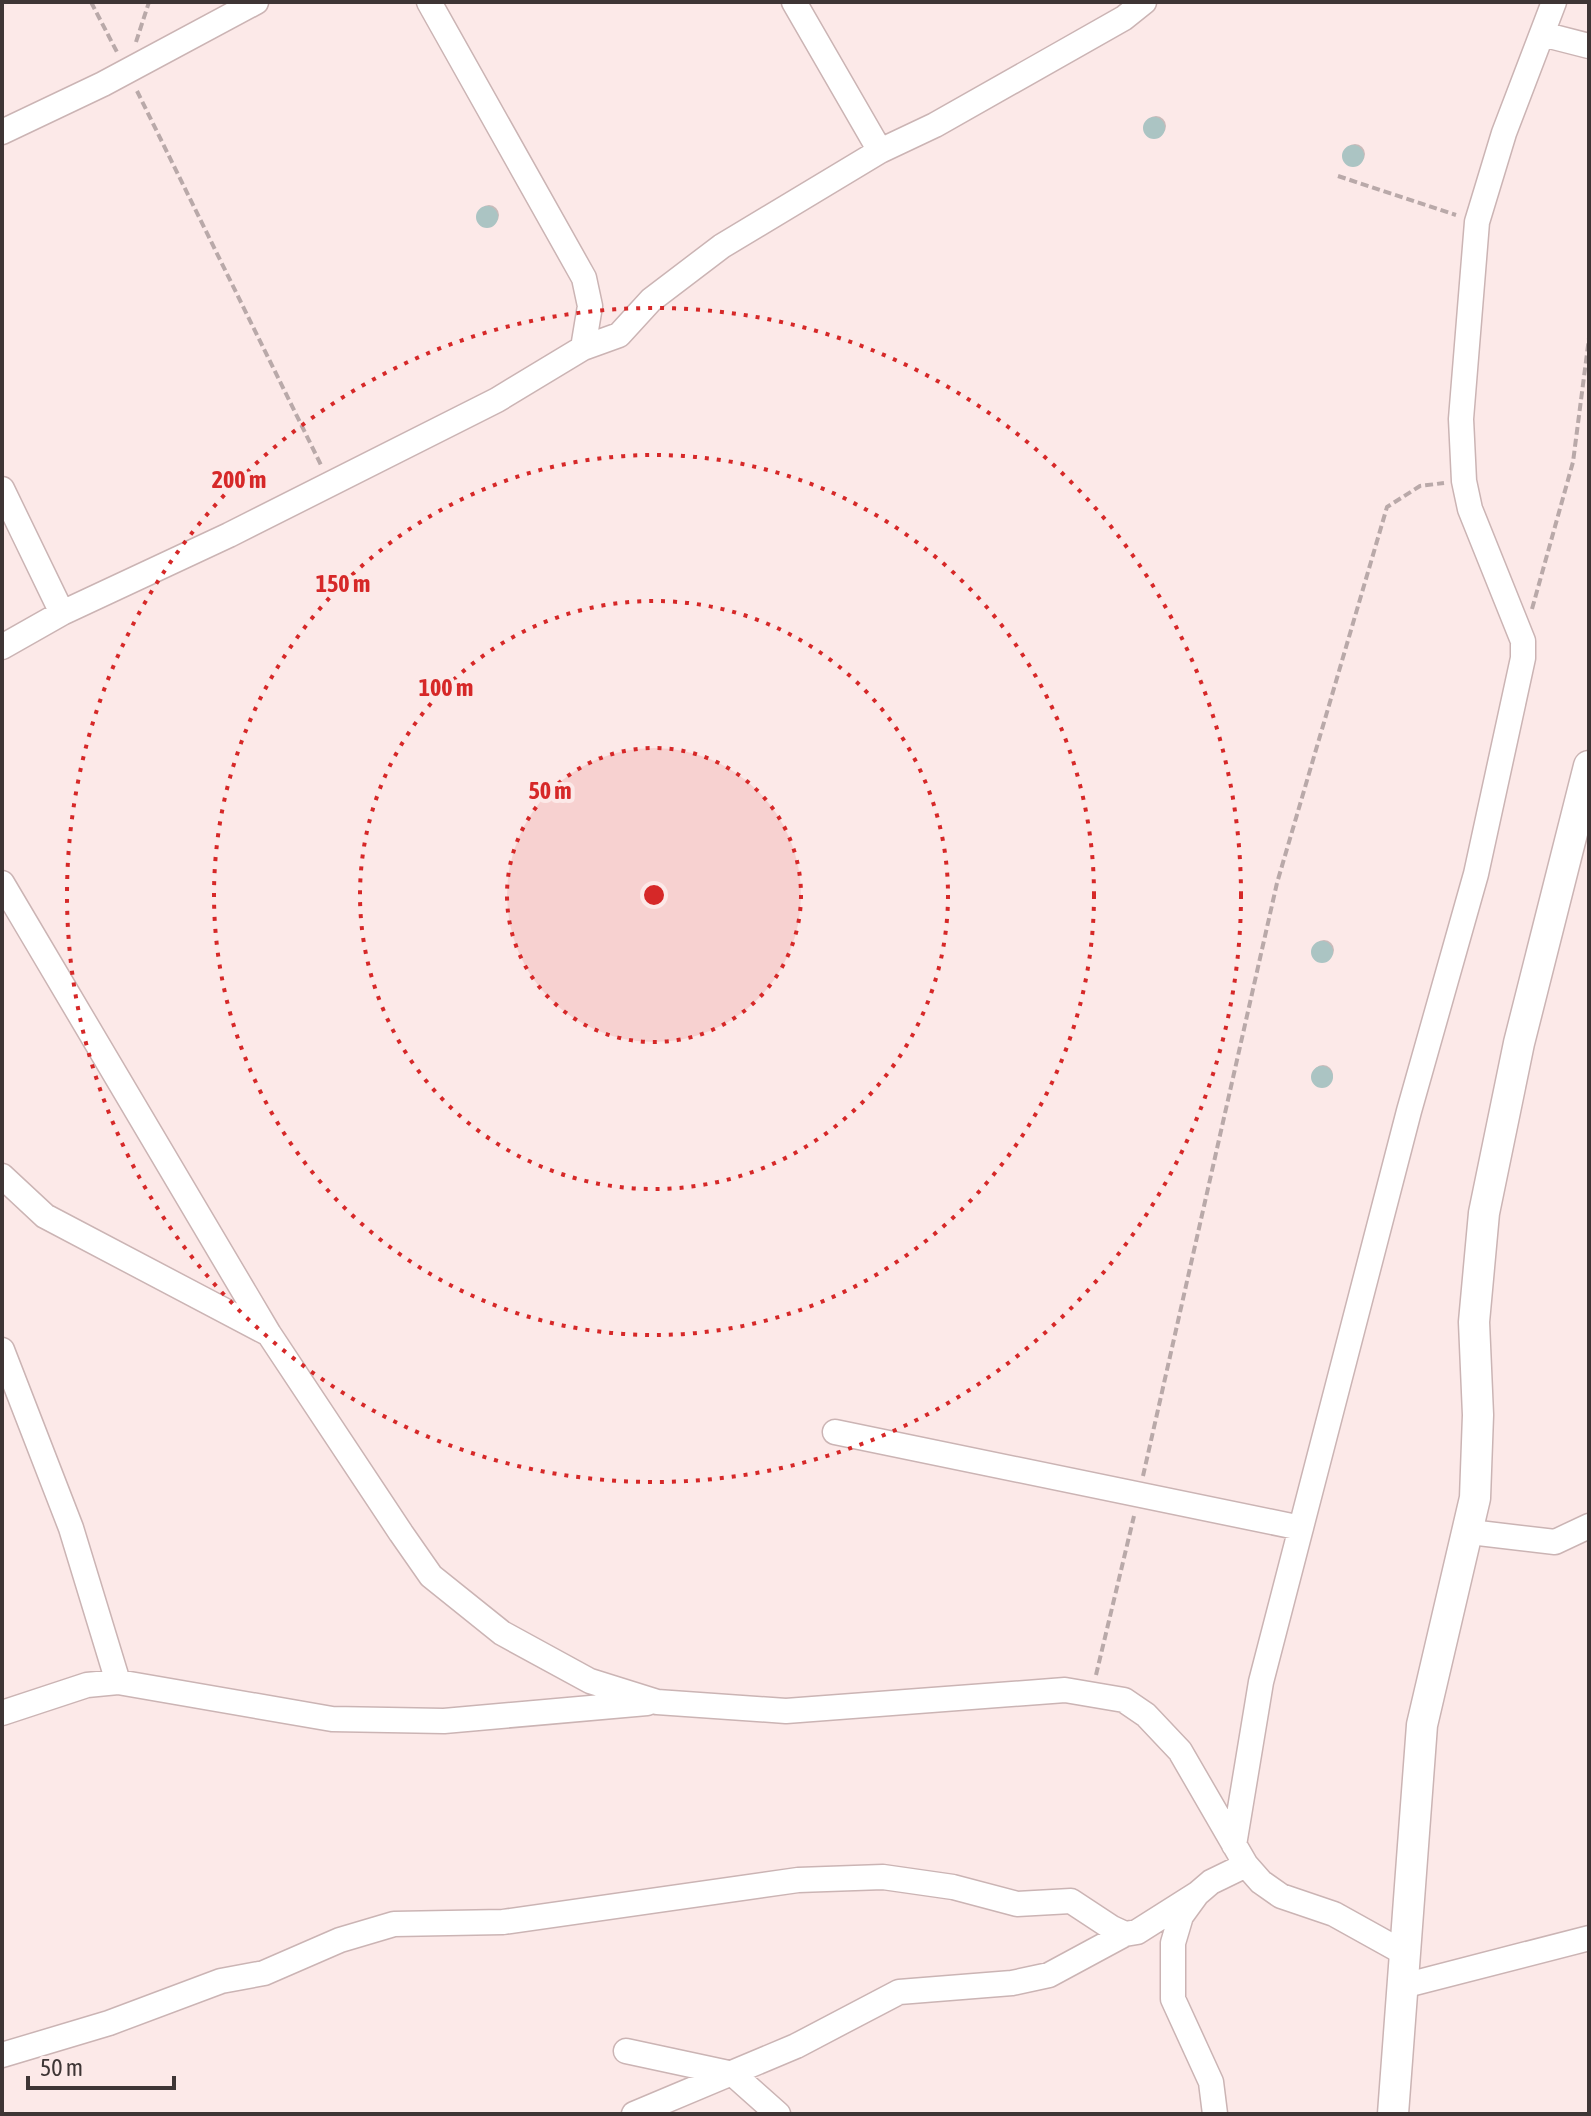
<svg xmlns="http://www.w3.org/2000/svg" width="1591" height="2116" viewBox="0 0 1591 2116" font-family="'Asap Condensed',sans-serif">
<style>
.shadow{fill:#0003}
.building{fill:#abc4c3}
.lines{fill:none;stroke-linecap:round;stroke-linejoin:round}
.minor-casing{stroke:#cbb4b4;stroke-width:27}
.tertiary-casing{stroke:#cbb4b4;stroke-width:33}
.path{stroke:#b9a9a9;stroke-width:4;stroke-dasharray:8 4;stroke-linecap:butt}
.minor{stroke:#fff;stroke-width:24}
.tertiary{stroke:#fff;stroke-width:30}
.ring{fill:none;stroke:#d62828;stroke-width:4;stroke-dasharray:4 8}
.centre{fill:#d62828;stroke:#fce9e8;stroke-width:4}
.ring-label{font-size:24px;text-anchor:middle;font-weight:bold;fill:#d62828;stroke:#fce9e8;stroke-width:8;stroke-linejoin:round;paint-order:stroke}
</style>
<rect width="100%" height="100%" fill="#fce9e8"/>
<path class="shadow" d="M1146 126a10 10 0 1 1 20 0a10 10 0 1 1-20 0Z
M1345 154a10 10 0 1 1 20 0a10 10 0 1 1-20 0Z
M479 215a10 10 0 1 1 20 0a10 10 0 1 1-20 0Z
M1314 950a10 10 0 1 1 20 0a10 10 0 1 1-20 0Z
M1313 1075a10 10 0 1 1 20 0a10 10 0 1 1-20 0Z"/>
<path class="building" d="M1143 128a11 11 0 1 1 22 0a11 11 0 1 1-22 0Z
M1342 156a11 11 0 1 1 22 0a11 11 0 1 1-22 0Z
M476 217a11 11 0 1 1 22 0a11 11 0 1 1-22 0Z
M1311 952a11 11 0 1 1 22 0a11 11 0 1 1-22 0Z
M1311 1077a11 11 0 1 1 22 0a11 11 0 1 1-22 0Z"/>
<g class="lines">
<g class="minor-casing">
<path id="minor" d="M429,2L584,278L590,306L583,348
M794,2L880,151
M1542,34L1589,46
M2,132L103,84L256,2
M2,489L62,613L229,535L497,400L583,348L619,335L651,300L722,246L880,151L935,125L1124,18L1144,2
M2,647L62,613
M2,883L269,1334L401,1533L431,1576L502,1633L590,1681L657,1702L786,1711L1065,1690L1124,1700L1146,1715L1180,1751L1246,1865L1261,1882L1281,1896L1334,1914L1406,1954
M2,1176L45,1216L269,1334
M2,1350L71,1528L118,1682
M835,1432L1301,1528
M1470,1532L1555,1542L1589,1526
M2,1713L87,1685L118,1682L332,1719L444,1721L647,1703
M1234,1845L1261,1682L1409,1111L1476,874L1523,658V641L1470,509L1464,481L1461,419L1477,222L1504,133L1554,2
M1403,1986L1589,1938
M626,2051L733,2074L778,2114
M2,2055L109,2023L221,1981L264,1973L340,1940L394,1924L503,1922L798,1880L883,1877L953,1887L1017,1904L1071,1901L1112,1928L1125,1934L1137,1932L1197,1894
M634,2114L796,2046L899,1992L1012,1983L1049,1975L1125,1934
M1215,2114L1211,2082L1173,1999V1943L1181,1916L1197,1894L1211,1882L1246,1865"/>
</g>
<g class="tertiary-casing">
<path id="tertiary" d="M1393,2114L1422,1725L1475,1498L1478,1415L1474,1322L1484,1213L1519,1043L1589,766"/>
</g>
<path class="path" d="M91,2L118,54
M136,42L149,2
M137,91L322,467
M1338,176L1456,215
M1532,609L1573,462L1589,338
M1143,1476L1277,883L1387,507L1420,486L1444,483
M1096,1675L1134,1516"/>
<use href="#minor" class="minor"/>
<use href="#tertiary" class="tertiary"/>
</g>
<circle cx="654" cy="895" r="147" fill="#d62828" fill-opacity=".12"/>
<g class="ring">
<circle cx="654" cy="895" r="147"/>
<circle cx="654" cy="895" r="294"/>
<circle cx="654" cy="895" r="440"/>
<circle cx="654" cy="895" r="587"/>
</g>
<circle cx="654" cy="895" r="12" class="centre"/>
<g class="ring-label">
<text x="239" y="488">200 m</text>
<text x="343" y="592">150 m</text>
<text x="446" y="696">100 m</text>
<text x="550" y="799">50 m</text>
</g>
<rect width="1591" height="2116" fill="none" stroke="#3e3535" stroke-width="8"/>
<path d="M28 2076v12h146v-12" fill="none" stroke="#3e3535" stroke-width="4"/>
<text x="40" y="2076" font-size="24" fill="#3e3535" stroke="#fce9e8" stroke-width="6" paint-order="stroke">50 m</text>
</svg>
